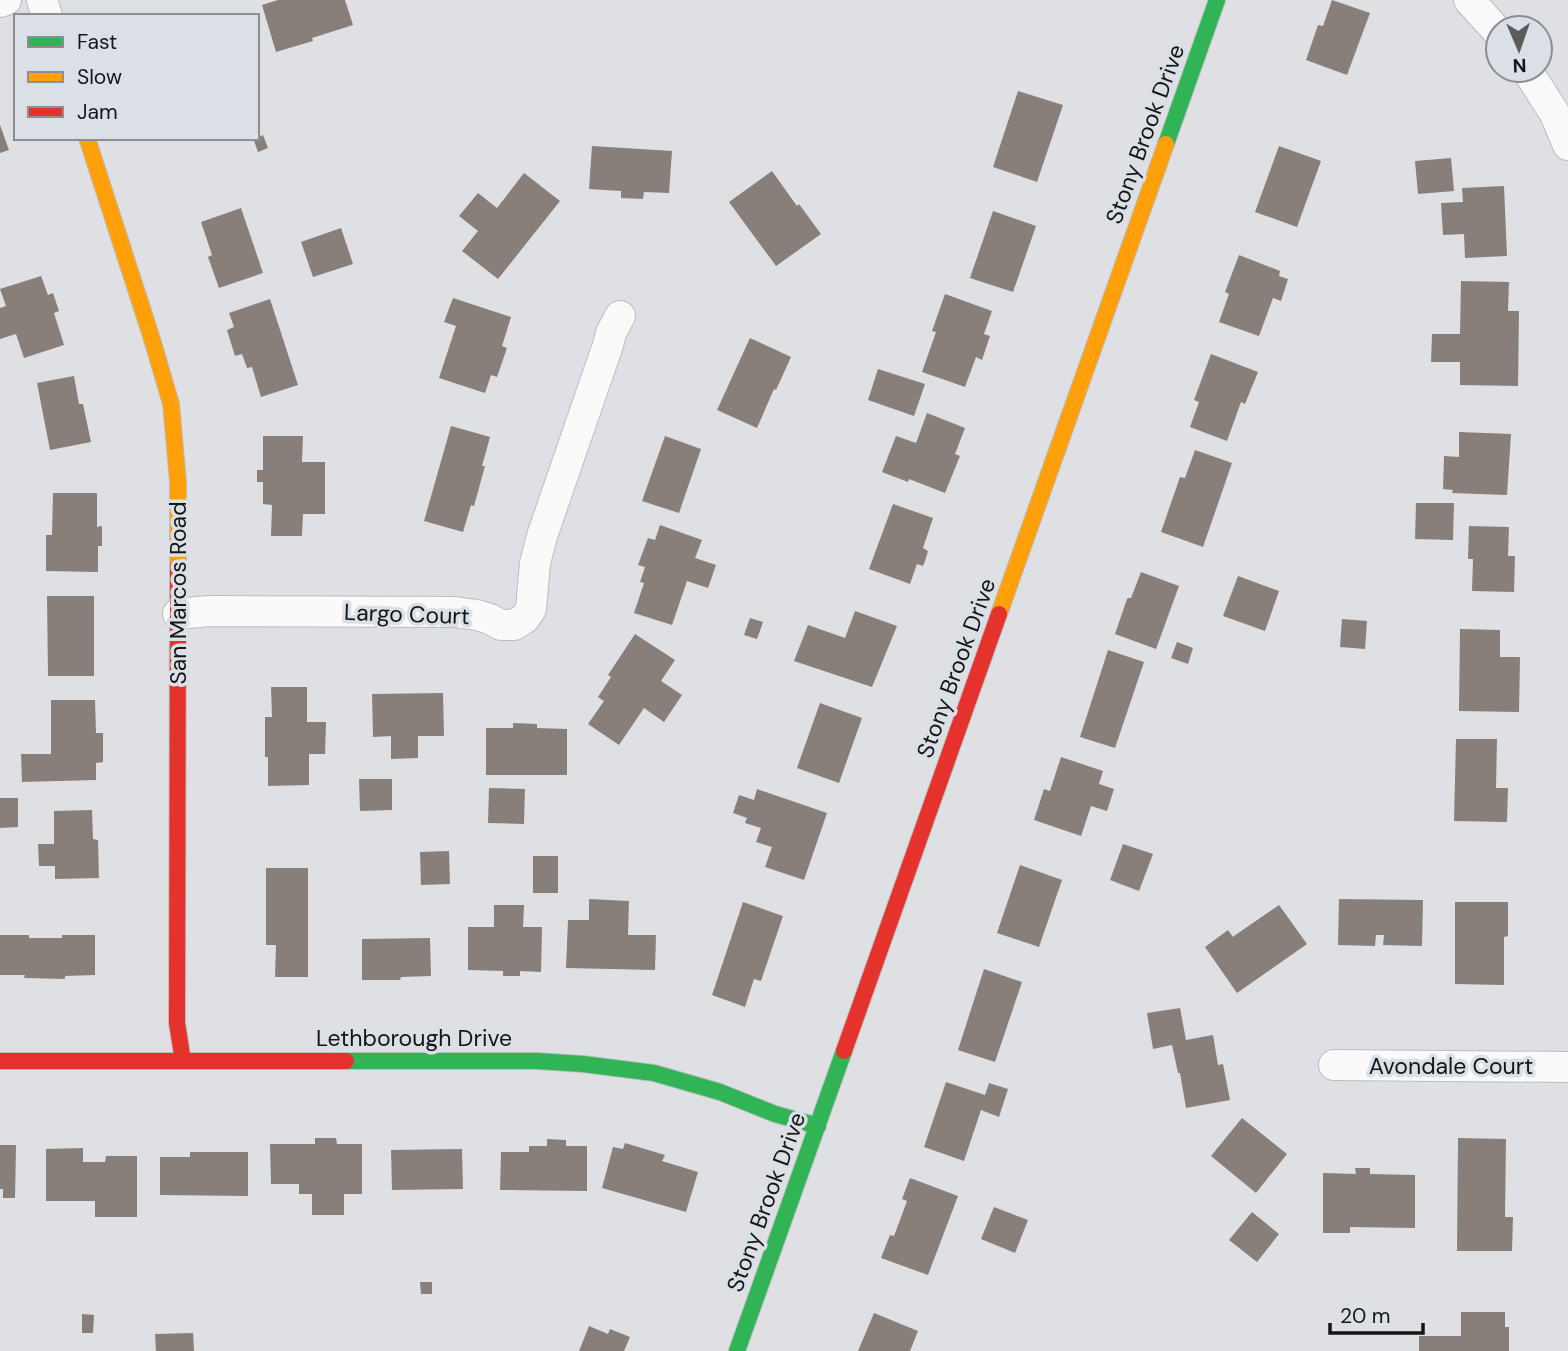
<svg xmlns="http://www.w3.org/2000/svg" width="1568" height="1351" viewBox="0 0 1568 1351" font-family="'DM Sans',sans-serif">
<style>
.building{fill:#897f7a}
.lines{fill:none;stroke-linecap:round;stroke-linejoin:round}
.street-casing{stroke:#bcbdc0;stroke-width:32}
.fast-casing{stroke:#bcbdc0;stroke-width:18}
.slow-casing{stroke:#bcbdc0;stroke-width:18}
.jam-casing{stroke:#bcbdc0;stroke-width:18}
.street{stroke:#fafafb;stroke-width:30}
.fast{stroke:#30b455;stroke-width:16}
.slow{stroke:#ff9f0a;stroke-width:16}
.jam{stroke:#e5322d;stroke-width:16}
.labels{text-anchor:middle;stroke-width:7;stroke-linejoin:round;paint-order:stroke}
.street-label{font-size:23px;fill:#131517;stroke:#dbdfe6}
</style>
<rect width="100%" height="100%" fill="#dee0e3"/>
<path class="building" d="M278,0H345L353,25L312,38L313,41L276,52L262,5Z
M1332,0L1370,13L1347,75L1306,60L1318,25L1323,26Z
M1018,91L1063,105L1037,182L993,167Z
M0,125L9,150L0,153Z
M263,135L268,148L258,152L253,138H257Z
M592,146L672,151L669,193L644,192L643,199L621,198V191L589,189Z
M1279,146L1321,161L1297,227L1255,212Z
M1451,158L1454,191L1418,194L1415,161Z
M772,171L797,206L799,204L821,234L776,266L729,202Z
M524,173L560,201L498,279L462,251L478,231L459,216L478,193L497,208Z
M1504,186L1507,256L1465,258L1464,234L1443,235L1441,203L1463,202L1462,188Z
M241,208L263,273L219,288L208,257L212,255L201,222Z
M993,211L1036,226L1013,292L970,278Z
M341,228L353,264L313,277L301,242Z
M1239,255L1280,271L1279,276L1288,279L1281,301L1273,298L1259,336L1219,322L1229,294L1225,292Z
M41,276L48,295L53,293L59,311L54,313L64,345L24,358L16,334L0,339V308L6,306L0,289Z
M1461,281L1509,282L1508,311H1519L1518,386L1460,385V362H1431L1432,334H1460Z
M945,294L992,311L984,334L990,336L982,360L976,357L965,387L922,372L936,332L932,331Z
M453,298L511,317L502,346L507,348L497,377L491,375L485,393L439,378L456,326L444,322Z
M270,299L298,385L261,397L252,367L247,368L242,354L235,356L227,330L234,327L229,313Z
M750,338L791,357L776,390L774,389L757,428L717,410Z
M1211,354L1258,372L1245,404L1241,402L1227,441L1190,427L1199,402L1194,400Z
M878,369L925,384L914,416L868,400Z
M74,376L79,404H83L91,442L50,450L37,383Z
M927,413L965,428L955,454L960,456L945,493L909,479L908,482L882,472L896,436L916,443Z
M451,426L490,437L482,466H485L474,506L471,505L463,532L424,521Z
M1459,432L1511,434L1507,495L1452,493L1453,490L1443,489L1444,456L1459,457Z
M263,436H303L302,462H325V514H303L302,536H271L272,505L263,504V482H257V470H263Z
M665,436L701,449L679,513L642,501Z
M1195,450L1232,463L1203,547L1161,532L1180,477L1185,478Z
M53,493H97V527L102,526V546H98V572L46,571V535H52Z
M1416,503H1454L1453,540L1415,539Z
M893,504L933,518L923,548L928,551L925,561L923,566L917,564L910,584L869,569Z
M660,525L702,540L695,558L716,565L708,588L687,581L672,625L634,613L644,583L640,582L645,567L638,565L648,538L655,540Z
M1469,526L1509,527L1508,556H1515L1514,592L1472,591L1473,559H1468Z
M1141,572L1179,586L1156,649L1115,634L1127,599L1128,598H1131Z
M1238,576L1279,591L1265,631L1223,616Z
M47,596H94V676H48Z
M855,611L897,626L872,687L794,661L808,625L845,638Z
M750,618L763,622L757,639L744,635Z
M1342,619L1367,621L1365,649L1340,647Z
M1460,629L1500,630V657H1520L1519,712L1459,711Z
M635,634L675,660L661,681L682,695L664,722L644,708L619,745L588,724L604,701L598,697L611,677L608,675Z
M1177,642L1193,648L1188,664L1171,658Z
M1108,650L1144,662L1115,748L1080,737Z
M271,687H307V722H326L325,754H309V785L268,786V757H265V717H272Z
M443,693L444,736H418V758L391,759V736L373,737L372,694Z
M51,700H95L96,733H103V762L96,763V780L22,782L21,754H51Z
M820,703L862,718L839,783L797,768Z
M513,723L537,724V728L567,729V775H486V728H513Z
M1456,739H1497L1496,788H1508L1507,822L1454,821Z
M1061,757L1103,771L1099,784L1114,789L1107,811L1091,806L1081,836L1034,820L1044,789L1050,791Z
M359,779H392V810L360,811Z
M489,788L525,789L524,824L488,823Z
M757,789L827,813L804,880L765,867L772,847L756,842L761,828L745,823L747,818L733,813L739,795L754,800Z
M0,798H18V827L0,828Z
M92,810L93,839L98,840L99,878L55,879V866H39L38,844H54V811Z
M1123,844L1153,854L1139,891L1110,880Z
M449,851L450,884L421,885L420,852Z
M533,856H558V893H533Z
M1020,865L1062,880L1039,947L997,933Z
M266,868H308V977H275L276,945H266Z
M589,899L629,901L628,935H656L655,970L566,968L568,920H589Z
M1339,899L1423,900L1422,946L1383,945L1384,935H1376L1375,946L1338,945Z
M743,902L783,916L761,981L754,979L745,1007L712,995Z
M1455,902H1508V936L1504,937V985L1455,984Z
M494,905H524L523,927H542L541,972L520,971V976H503V971L468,970V927H494Z
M1279,905L1307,944L1237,993L1205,947L1228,930L1233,937L1234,936Z
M0,935H29V938H62V935H95V975L65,976V979L24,978L25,975H0Z
M430,938L431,976L401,977L400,980H362V939Z
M984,969L1022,982L995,1062L958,1050Z
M1180,1008L1186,1040L1213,1035L1218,1065L1223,1064L1230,1100L1186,1108L1180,1073H1178L1172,1045L1153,1049L1147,1013Z
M946,1082L985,1095L989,1083L1008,1089L999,1117L981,1110L964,1161L924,1147Z
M1242,1118L1287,1154L1256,1193L1211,1156Z
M315,1138H336L337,1144H362V1194H344V1215H312V1194H299V1184H271L270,1144H315Z
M1458,1138L1506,1139L1505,1217H1513L1512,1251H1457Z
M547,1139L566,1140V1146H587V1191L500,1190L501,1152H529V1146H547Z
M625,1143L665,1155L662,1161L698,1172L686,1212L602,1188L613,1147L623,1149Z
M0,1145H16L15,1198H3V1189H0Z
M83,1148V1162H105L106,1156H137V1217H95V1201H46V1149Z
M462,1149L463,1189L392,1190L391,1150Z
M190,1152H248V1196L160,1195V1157H190Z
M1355,1168H1370V1174L1415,1175V1228L1350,1227V1233H1323V1173L1356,1174Z
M910,1178L958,1196L928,1275L881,1258L890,1235L894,1236L907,1201L902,1199Z
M994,1207L1028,1220L1015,1253L981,1239Z
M1252,1212L1279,1234L1257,1262L1229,1240Z
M420,1282H432V1294H421Z
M1461,1312H1505V1327H1509V1351H1419V1336H1461Z
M874,1313L918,1331L910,1351H858Z
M82,1314L94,1315L93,1333H82Z
M589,1326L608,1334L610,1329L630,1337L624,1351H579Z
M193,1333L194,1351H156L155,1334Z"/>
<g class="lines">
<g class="street-casing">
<path id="street" d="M42,0L47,16
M1469,0L1498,32
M0,2L6,0
M1527,70L1555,114L1568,145
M178,614L209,611L454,612L477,615L490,619L501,625H514L525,618L531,609L535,563L542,536L608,345L611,333L620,316
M1334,1065L1568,1067"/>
</g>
<g class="fast-casing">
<path id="fast" d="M1166,144L1217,0
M346,1061H537L583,1064L654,1073L720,1092L775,1114L818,1126
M737,1351L844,1051"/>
</g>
<g class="slow-casing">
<path id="slow" d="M87,138L152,339L171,404L178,482V567
M999,614L1166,144"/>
</g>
<g class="jam-casing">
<path id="jam" d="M178,567L177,1023L183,1061
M844,1051L999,614
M0,1061H346"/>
</g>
<use href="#street" class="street"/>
<use href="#fast" class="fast"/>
<use href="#slow" class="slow"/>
<use href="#jam" class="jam"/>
</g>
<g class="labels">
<g class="street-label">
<text transform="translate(1145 134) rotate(-70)" y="8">Stony Brook Drive</text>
<text transform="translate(178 593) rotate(-90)" y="8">San Marcos Road</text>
<text transform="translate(407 614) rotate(2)" y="8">Largo Court</text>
<text transform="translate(956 668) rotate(-70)" y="8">Stony Brook Drive</text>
<text x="414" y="1046">Lethborough Drive</text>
<text x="1451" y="1074">Avondale Court</text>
<text transform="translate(766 1202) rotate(-70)" y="8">Stony Brook Drive</text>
</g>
</g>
<rect x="14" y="14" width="245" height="126" fill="#dbdfe6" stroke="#8b8e93" stroke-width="2"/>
<rect x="28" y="37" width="35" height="10" fill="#30b455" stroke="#8b8e93" stroke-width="2"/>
<text x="77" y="49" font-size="21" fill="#131517">Fast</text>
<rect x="28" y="72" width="35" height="10" fill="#ff9f0a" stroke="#8b8e93" stroke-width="2"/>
<text x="77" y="84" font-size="21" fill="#131517">Slow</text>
<rect x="28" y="107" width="35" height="10" fill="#e5322d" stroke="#8b8e93" stroke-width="2"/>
<text x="77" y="119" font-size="21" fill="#131517">Jam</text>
<g transform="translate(1519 49) rotate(178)"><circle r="33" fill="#dbdfe6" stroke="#8b8e93" stroke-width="2"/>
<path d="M0-5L12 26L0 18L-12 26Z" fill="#5a5c5e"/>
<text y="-10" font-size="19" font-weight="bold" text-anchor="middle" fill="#131517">N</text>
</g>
<path d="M1330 1323v10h93v-10" fill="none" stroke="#131517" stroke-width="3.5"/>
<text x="1340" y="1323" font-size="21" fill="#131517" stroke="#dbdfe6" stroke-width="5" paint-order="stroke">20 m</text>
</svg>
